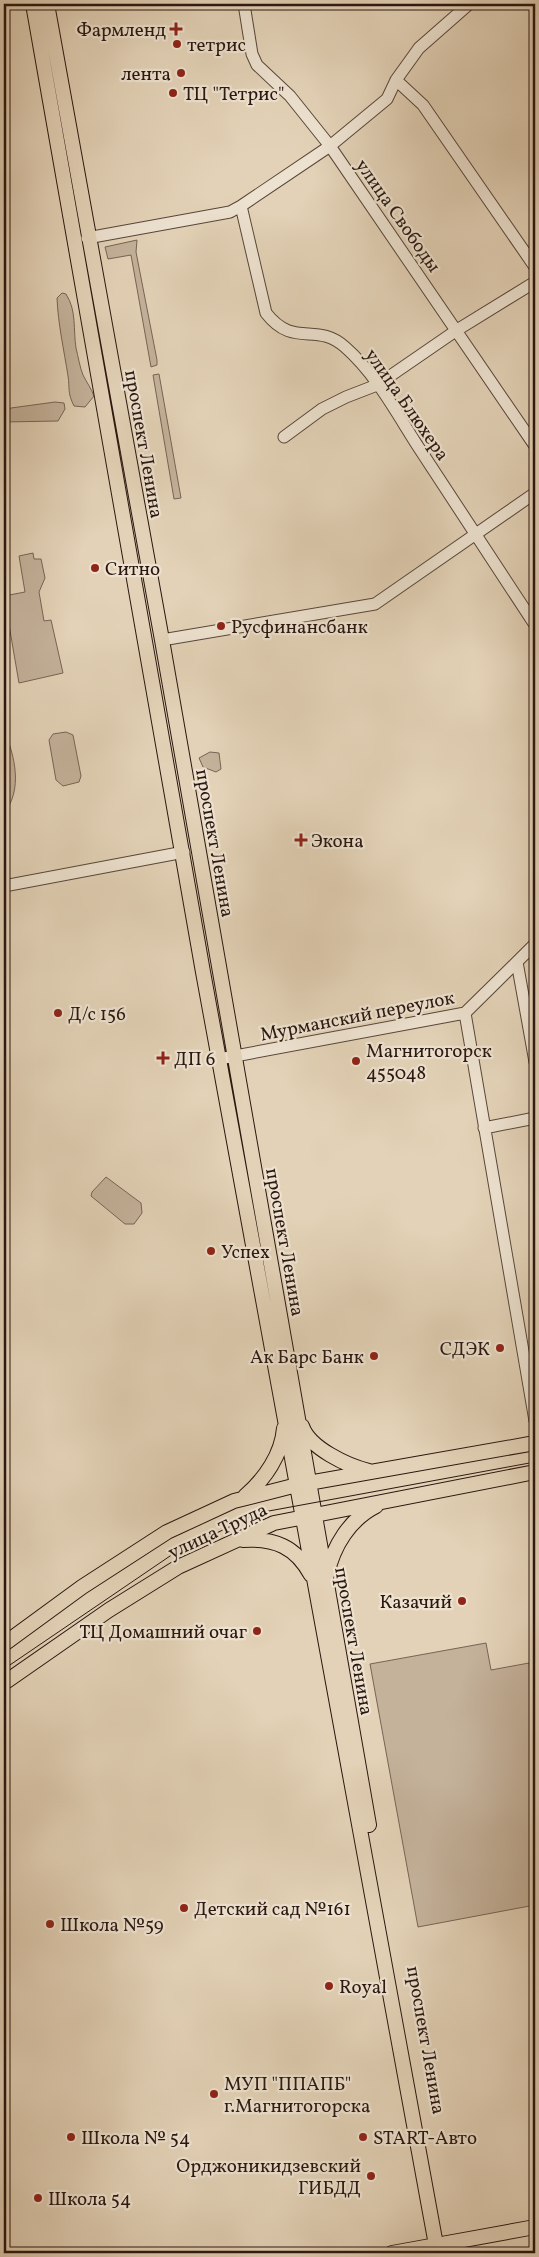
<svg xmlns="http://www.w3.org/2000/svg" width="539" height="2257" viewBox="0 0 539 2257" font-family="Vollkorn,serif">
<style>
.green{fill:#c4b29b;stroke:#776456}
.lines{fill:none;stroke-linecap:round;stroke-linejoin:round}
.minor-casing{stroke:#58463a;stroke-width:13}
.major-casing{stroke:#2a1710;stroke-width:16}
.minor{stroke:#ede2d0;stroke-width:11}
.major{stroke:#e3d2b7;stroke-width:14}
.tram{stroke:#2a1710;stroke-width:1}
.poi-dot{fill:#8f2418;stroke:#ede2d0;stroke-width:2}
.labels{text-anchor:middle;stroke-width:4.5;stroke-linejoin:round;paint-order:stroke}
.poi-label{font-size:19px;fill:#2a1710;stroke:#ede2d0;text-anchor:start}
.street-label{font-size:19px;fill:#2a1710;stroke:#ede2d0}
</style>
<rect width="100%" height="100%" fill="#e3d2b7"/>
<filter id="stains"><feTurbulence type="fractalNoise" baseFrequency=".004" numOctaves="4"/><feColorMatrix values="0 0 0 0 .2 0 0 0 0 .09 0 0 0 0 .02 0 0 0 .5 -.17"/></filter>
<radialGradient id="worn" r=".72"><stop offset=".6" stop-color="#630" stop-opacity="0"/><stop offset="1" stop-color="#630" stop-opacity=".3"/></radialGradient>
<path class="green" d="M137,240L136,252L157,360V365L151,367L131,255L108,259L105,247Z
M62,293L66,294C77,311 73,330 76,348C78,356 80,368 83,375C87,383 91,388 94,396L85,407L74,406C67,392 70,389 68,376C64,350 58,324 57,298Z
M159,374L181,498L174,499L153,375Z
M55,402L64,403L65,409L58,421L4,422V412L11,408Z
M33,553L34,559H41L45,578L39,592L44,621L51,620L63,673L19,683L4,596L25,592L19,556Z
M4,730C15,756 23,790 4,813Z
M66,732L73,735L81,776L79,782L63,786L56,780L49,740L53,734Z
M210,752L219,753L221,769L216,772L203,767L199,758Z
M106,1177L141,1203L142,1213L134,1224H125L91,1196L92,1192Z
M486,1643L491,1670L529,1663L533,1686H535V1905L418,1927L370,1664Z"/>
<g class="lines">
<g class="minor-casing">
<path id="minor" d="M244,4L252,54L257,65L290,96L330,146L535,446
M396,80L423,105L535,267
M241,206L266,313C294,349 316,321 345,347C376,374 397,414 419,448C457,507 496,566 535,625
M87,238L230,212L241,206L330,146L387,99L396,80L419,48L469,4
M284,437L322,409L346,397L377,385L457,330L535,282
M162,640L375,604L535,493
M4,886L184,852
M517,962L535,1062
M465,1013L535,1421
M219,1059L465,1013L535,944
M484,1128L535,1118"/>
</g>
<g class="major-casing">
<path id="major" d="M33,4L203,972L436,2245L440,2253
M47,4L162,640L369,1825
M302,1426C309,1448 348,1466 369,1471
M245,1496C265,1479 282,1454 284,1428
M243,1540C275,1538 296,1547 311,1575
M327,1575C333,1546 350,1519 376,1506
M4,1644L82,1587L167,1532L234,1501L297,1485L535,1443
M4,1683L109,1610L178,1567L274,1523L535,1472
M392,2253L535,2227"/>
</g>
<use href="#minor" class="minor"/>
<use href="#major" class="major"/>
<path class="tram" d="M4,1669L173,1554L258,1513L535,1462"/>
</g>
<g class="poi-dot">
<path d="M173.5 21.5h5v5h5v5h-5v5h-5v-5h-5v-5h5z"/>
<circle cx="177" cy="44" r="5"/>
<circle cx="181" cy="73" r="5"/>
<circle cx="173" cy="93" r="5"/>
<circle cx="95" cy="568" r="5"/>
<circle cx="221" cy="626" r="5"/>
<path d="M298.5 832.5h5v5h5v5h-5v5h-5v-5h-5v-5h5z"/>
<circle cx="58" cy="1013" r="5"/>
<path d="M160.5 1050.5h5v5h5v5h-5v5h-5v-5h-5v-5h5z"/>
<circle cx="356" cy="1061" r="5"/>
<circle cx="211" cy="1251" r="5"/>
<circle cx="500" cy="1348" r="5"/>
<circle cx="374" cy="1356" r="5"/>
<circle cx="462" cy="1601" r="5"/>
<circle cx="257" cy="1631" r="5"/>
<circle cx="184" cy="1908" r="5"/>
<circle cx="50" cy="1924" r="5"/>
<circle cx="329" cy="1986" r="5"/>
<circle cx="214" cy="2094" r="5"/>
<circle cx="71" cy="2137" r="5"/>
<circle cx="363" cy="2137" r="5"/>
<circle cx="371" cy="2176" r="5"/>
<circle cx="38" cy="2198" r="5"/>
</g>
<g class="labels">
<g class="poi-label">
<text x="166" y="36" text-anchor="end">Фармленд</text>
<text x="187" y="51">тетрис</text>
<text x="171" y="80" text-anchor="end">лента</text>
<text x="183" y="100">ТЦ "Тетрис"</text>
<text x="105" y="575">Ситно</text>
<text x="231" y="633">Русфинансбанк</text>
<text x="311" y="847">Экона</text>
<text x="68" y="1020">Д/с 156</text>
<text x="366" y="1057">Магнитогорск<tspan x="366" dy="22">455048</tspan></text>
<text x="174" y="1065">ДП 6</text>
<text x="221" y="1258">Успех</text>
<text x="490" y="1355" text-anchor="end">СДЭК</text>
<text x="364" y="1363" text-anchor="end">Ак Барс Банк</text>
<text x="452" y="1608" text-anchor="end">Казачий</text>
<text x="247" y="1638" text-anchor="end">ТЦ Домашний очаг</text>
<text x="194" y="1915">Детский сад №161</text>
<text x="60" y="1931">Школа №59</text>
<text x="339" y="1993">Royal</text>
<text x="224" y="2090">МУП "ППАПБ"<tspan x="224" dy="22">г.Магнитогорска</tspan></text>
<text x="81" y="2144">Школа № 54</text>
<text x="373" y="2144">START-Авто</text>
<text x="361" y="2172" text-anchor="end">Орджоникидзевский<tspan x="361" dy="22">ГИБДД</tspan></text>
<text x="48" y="2205">Школа 54</text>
</g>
<g class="street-label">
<text transform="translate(399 215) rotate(55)" y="7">улица Свободы</text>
<text transform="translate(408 404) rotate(55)" y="7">улица Блюхера</text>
<text transform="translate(145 444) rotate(80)" y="7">проспект Ленина</text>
<text transform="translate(216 843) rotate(80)" y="7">проспект Ленина</text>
<text transform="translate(357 1015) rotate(-11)" y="7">Мурманский переулок</text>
<text transform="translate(286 1242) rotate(80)" y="7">проспект Ленина</text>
<text transform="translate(217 1530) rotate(-25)" y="7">улица Труда</text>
<text transform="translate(355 1641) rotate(80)" y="7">проспект Ленина</text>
<text transform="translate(427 2040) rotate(80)" y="7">проспект Ленина</text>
</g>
</g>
<rect width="539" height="2257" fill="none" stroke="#e3d2b7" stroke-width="20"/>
<rect x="5" y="5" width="529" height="2247" fill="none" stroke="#2a1710" stroke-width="2.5"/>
<rect x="10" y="10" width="519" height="2237" fill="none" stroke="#2a1710"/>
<rect width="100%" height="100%" filter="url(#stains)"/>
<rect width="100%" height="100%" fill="url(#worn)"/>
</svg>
